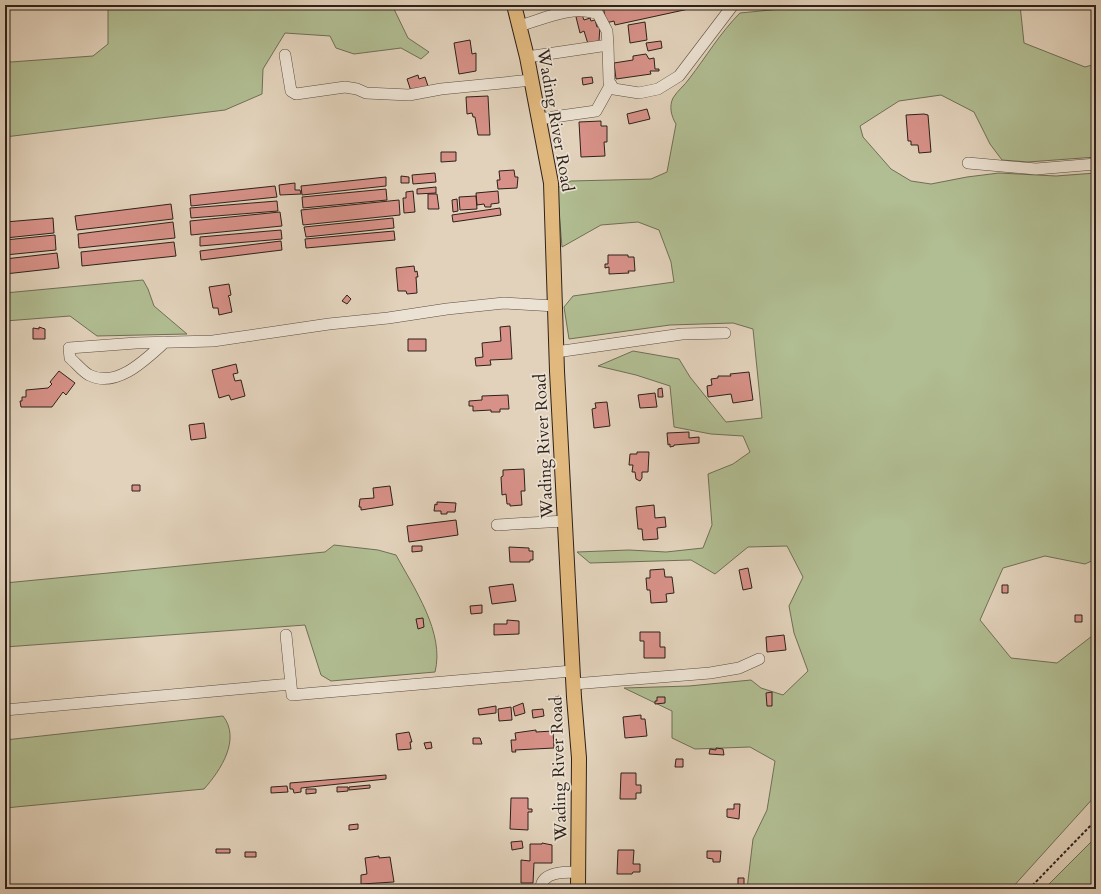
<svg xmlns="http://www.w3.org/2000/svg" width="1101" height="894" viewBox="0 0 1101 894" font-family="Cardo,serif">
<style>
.green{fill:#b1bd92;stroke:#6f6f56}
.building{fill:#d79188;stroke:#2d211a}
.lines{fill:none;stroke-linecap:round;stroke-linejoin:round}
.minor-casing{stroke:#5a4d42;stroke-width:12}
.major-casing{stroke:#2d211a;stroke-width:16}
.path{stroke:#2d211a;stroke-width:2;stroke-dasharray:3 2;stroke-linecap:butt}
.minor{stroke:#ece2d3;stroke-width:11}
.major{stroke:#e1b97e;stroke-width:14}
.labels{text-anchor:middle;stroke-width:3.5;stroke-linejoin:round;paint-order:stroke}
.street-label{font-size:17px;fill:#2d211a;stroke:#ece2d3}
</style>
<rect width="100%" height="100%" fill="#e2d2bb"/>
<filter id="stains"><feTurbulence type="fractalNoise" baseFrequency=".005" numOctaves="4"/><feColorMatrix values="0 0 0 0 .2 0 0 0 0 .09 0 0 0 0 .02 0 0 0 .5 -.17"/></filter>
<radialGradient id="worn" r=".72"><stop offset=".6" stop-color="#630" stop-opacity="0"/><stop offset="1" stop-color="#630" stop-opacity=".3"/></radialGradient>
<path class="green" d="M108,5H392L408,38L429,52L421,59L401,48L354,54L336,48L330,36L285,33L263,69L262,94L225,110L5,137V57L11,62L93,56L108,44Z
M822,5H1020L1024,43L1085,67L1096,64V157L1028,162L1002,160L990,144L974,112L941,95L899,101L860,126L863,137L891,169L911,181L931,184L967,177L999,173L1056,176L1096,173V559L1085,564L1045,556L1003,568L980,620L1011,658L1057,663L1096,633V795L1011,889H747L753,839L767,810L775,761L750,747L695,749L672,738V711L624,688L689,686L751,680L761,688L783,695L808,671L794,633L789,606L803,577L787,546L748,547L715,574L691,560L590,563L577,552L629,550L666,552L703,548L712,525L708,474L733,464L750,452L743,436L711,434L674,427L670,386L636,375L598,366L633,351L679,359L690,377L726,422L762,418L753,329L733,323L670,325L569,339L564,307L573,296L674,282L671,262L659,230L638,222L601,225L562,247L557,188L571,181L651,179L667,172L676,124C671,116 669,106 673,98C677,91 685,85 689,79C706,57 720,33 740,13Z
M143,280L148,289L154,306L187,334L97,336L70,316L5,321V293Z
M334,545L378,550L396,555C414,588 445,633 435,672L331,681L321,675L305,625L5,647V583L325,552Z
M223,716C241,739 221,770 204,789L5,808V740Z
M1096,837V889H1044Z"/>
<path class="building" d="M603,5H615V8L626,5H707L615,25L614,21L606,23Z
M582,15L584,20L590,18L591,21L595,20L597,27L600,26L599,41L588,44L584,31L580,33L576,17Z
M645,22L647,40L630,43L628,25Z
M470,40L472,54L476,53V71L459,74L454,43Z
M661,41L662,48L648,51L646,43Z
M646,54L649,59L654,58L655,69H659V71H650L651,74L616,79L614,63L633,60V56Z
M418,75L419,79L425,77L429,89L412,94L407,79Z
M592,77L593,83L583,85L582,78Z
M488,96L490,135H478L475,117H473L472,113L467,114L466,97Z
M647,109L650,119L629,124L627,114Z
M924,114L928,115L931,152L919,153L918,145H911V141H908L906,115Z
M601,121V126H607V142H604L605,156L581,157L579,122Z
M441,152H456V161L441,162Z
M514,170L515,177H518L517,188L498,189L497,180H500L499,171Z
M435,173L436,182L413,184L412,175Z
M401,176L409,177V183H401Z
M386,177V186L302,195L301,186Z
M295,183V190H300L301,194L280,195L279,185Z
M275,186L277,197L191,206L190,195Z
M436,187V193L417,194V189Z
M386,189L387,200L303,208L302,197Z
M413,191L415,212L404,213L403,198H406V192Z
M498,191L499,203L491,204V207H485L484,204L477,205L476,193Z
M428,194H437L439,209H428Z
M476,196L477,209L460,210L459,197Z
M457,199L458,211L453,212L452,200Z
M399,200L400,215L303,225L301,210Z
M277,201L278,211L191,218L190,208Z
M171,204L173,219L77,230L75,216Z
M500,208L501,215L453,222L452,215Z
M280,212L282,226L191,235L190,221Z
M53,218L54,233L5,238V222Z
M393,218L394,228L306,237L304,227Z
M173,222L175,238L79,248L78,234Z
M281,230L282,239L200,246V237Z
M394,231L395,240L306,248L305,239Z
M55,235L56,250L5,255V240Z
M281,241L282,250L201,260L200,251Z
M174,242L176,256L82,266L81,252Z
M57,253L59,268L5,274V259Z
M608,255H628V257H634L635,271H628L629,273L609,274V267L605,268V264H608Z
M414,266L415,272L417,271L418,277H416L417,293L407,294L406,291H398L396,268Z
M229,284L231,295L228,296L229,297L232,312L219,315L218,308H213L209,287Z
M347,295L351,299L347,304L342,301Z
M510,326L512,359L490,360L491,365L476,366L475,358L483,357L482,343L501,341L500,327Z
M39,327L45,329V339H33V328L39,329Z
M408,339H426V351H408Z
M236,364L238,373L233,374L235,381L241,380L245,396L231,400L229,395L219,398L212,370Z
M59,371L75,383L66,395L63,392L52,407H21L20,401H22V397H26V390L48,388L52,384L50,382Z
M749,372L753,400L733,403L731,394L708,397L707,386L712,385L711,379L718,378V376H731L730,374Z
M662,388L663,397H658V389Z
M655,393L657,407L640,408L638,395Z
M508,395L509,409H500V412H491V410L473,411V406H469V401L482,400V396Z
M607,402L610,426L594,428L592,409L596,408L595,403Z
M204,423L206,438L191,440L189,425Z
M689,432V438L699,437V443L674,445V446L670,447V444L668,445L667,433Z
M637,452H649L648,472H642V478L640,481L636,479L635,472H632L633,465H629L630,454H637Z
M524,469L525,491H521L522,505L510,506V504H507L506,494L502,495L501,477L503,476V470Z
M132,485H140V491H132Z
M390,486L393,505L361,510V507H359L360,499L374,498L373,488Z
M437,502L456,503L455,512H447V514H441V511H434L435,504L437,505Z
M654,505L655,518L665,517L666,527L657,528L658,539L643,540L642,529H638L636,507Z
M456,520L458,535L409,542L407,526Z
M412,546H422V551L412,552Z
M509,547L529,548V551H533V560H530V562H510Z
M748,568L752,588L743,590L739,570Z
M664,569L665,577H672L674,593L666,594L667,602L651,603L650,590H647L646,578H650V570Z
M513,584L516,601L492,604L489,587Z
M1002,585H1008V593H1002Z
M482,605V613L471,614L470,606Z
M1075,615H1082V622H1075Z
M423,618L424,627L418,629L416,619Z
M507,620L519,621V634L494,635V624H507Z
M640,632H660V647H665V658H644V641H640Z
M784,635L786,650L767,652L766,637Z
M772,692V706H767L766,693Z
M560,696L561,707H556L555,697Z
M657,697H665V703L655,704V701H657Z
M523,703L525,713L515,716L513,707Z
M496,706V713L479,715L478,709Z
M511,707L512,720L499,721L498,709Z
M543,709L544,716L533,718L532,710Z
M641,715V719H645L647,736L625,738L623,717Z
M536,730V732L553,731L554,748L515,750L516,752H512L511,740H516L515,733Z
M409,732L412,742H410L411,749L398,750L396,734Z
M473,738H480L482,744H473Z
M431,742L432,748L426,749L424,743Z
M716,748L723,749L724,755L709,754L710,749L716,750Z
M676,759H683V767H675Z
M621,773H636V785H641V793H636V799H620Z
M386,775V779L301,788V792L294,793L293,789H290V783Z
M370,785V788L349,790V787Z
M287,786L288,792L271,793V787Z
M337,787H348V791L337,792Z
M306,789H316V793L306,794Z
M511,798H528V809H532V812H528V830L510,829Z
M734,804H740L739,819L727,817V809H734Z
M358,824V829L349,830V825Z
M522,841L523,848L512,850L511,842Z
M542,843L552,845V863H534L533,883H521V860L530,861V844H542Z
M216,849H230V853H216Z
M618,850H634L633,864H640V872H633L632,874H617Z
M707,851H721L720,862H713V859L707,858Z
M245,852H256V857H245Z
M379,856V858L390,857L394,882L361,884V875L367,874L365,858Z
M738,878H744V889H738Z"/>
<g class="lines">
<g class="minor-casing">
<path id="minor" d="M519,26C544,19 573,4 598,14L607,31L608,45
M285,55L291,91L296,94L345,87L357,89L366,93L409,95L441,89L532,80
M527,57L608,45L609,82L614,89L639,93L658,89L679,76L733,5
M539,119L596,111L611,84
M968,163L1036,169L1096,164
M165,342C146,359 117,389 89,375C82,371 76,363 70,358L69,348L136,343L213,341L329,324L388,318L447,309L504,303L555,306
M556,352L682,334L725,333
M497,525L565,521
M286,635L292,695L572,671
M573,684L710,673L739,668L759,659
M5,710L291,684
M541,889C541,871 566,872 579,872"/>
</g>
<g class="major-casing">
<path id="major" d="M514,5L527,57L551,183L557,371L574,697L579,758L578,889"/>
</g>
<path class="path" d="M1029,889L1096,820"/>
<use href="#minor" class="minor"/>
<use href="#major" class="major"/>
</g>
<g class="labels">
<g class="street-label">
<text transform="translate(556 120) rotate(80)" y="6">Wading River Road</text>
<text transform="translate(543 446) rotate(-93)" y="6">Wading River Road</text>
<text transform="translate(558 769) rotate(-92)" y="6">Wading River Road</text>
</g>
</g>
<rect width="1101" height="894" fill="none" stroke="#e2d2bb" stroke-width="20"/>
<rect x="6" y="6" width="1089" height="882" fill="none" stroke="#2d211a" stroke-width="2"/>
<rect x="10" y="10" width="1081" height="874" fill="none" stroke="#2d211a"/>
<rect width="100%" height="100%" filter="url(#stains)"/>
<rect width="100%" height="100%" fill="url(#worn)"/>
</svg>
